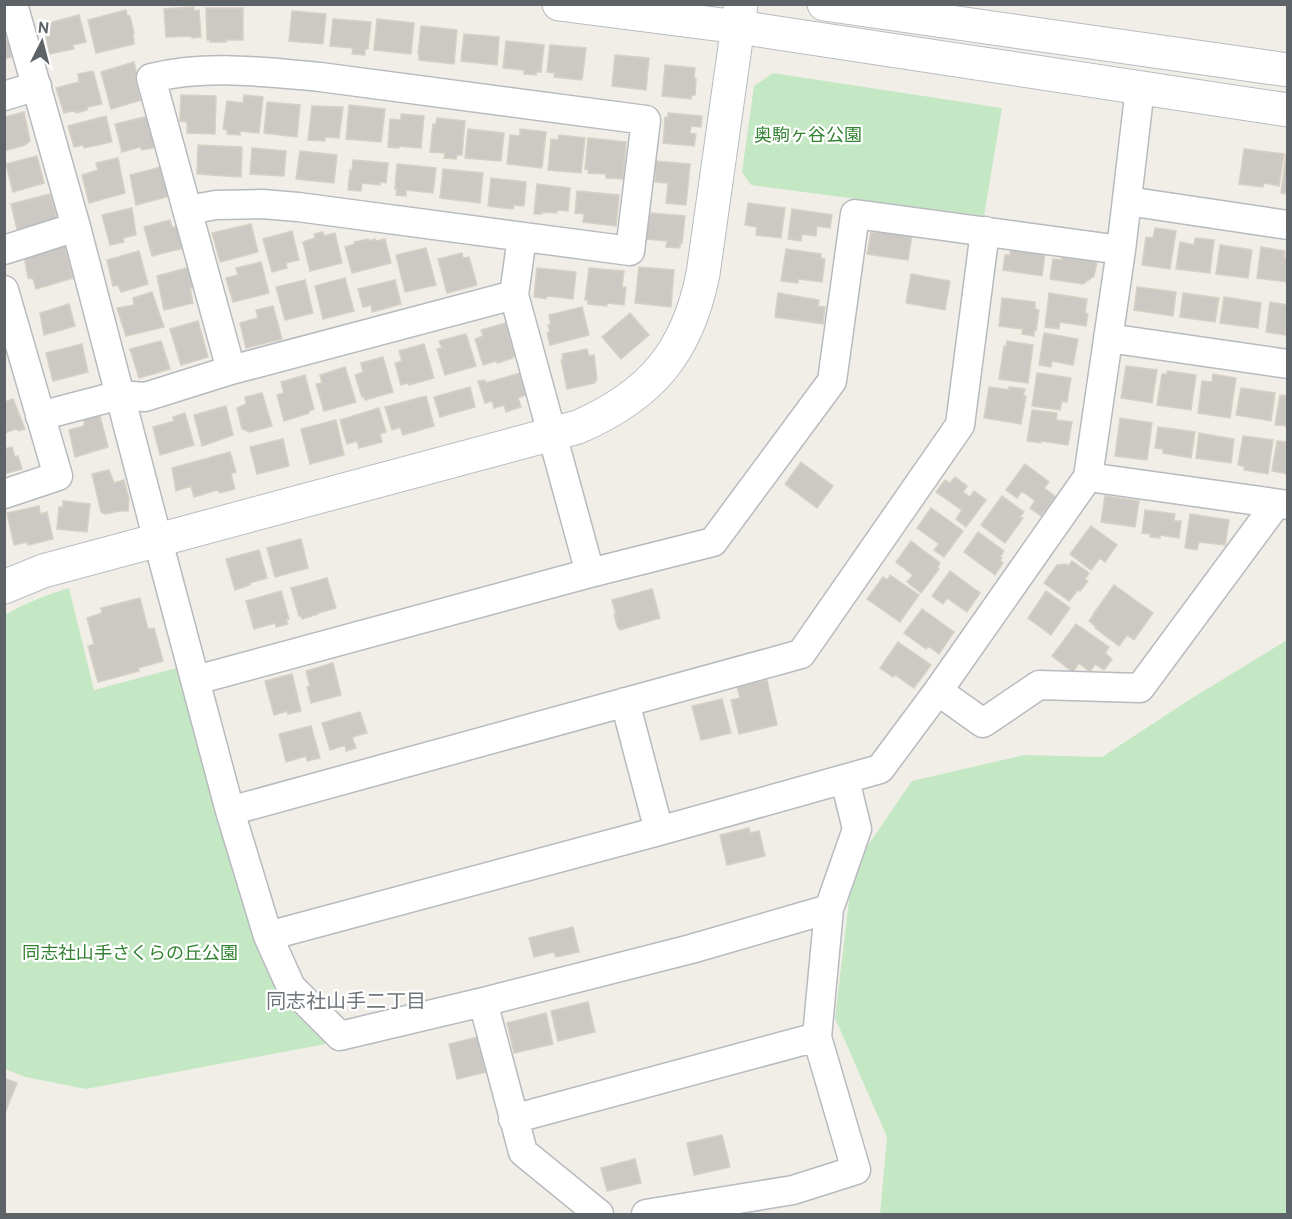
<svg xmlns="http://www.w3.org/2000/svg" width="1292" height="1219" viewBox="0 0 1292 1219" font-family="Overpass,'Noto Sans JP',sans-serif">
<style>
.green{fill:#c5e8c4}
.building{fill:#ccc9c4;stroke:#d6d0c5;stroke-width:1.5}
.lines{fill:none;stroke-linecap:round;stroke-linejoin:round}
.street-casing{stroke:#b7babe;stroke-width:31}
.secondary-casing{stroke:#b8bcc1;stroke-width:35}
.street{stroke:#fff;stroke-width:28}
.secondary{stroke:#fff;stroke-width:33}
.labels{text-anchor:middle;stroke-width:4.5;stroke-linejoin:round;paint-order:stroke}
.park-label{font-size:18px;fill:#328232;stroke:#fff}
.neighbourhood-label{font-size:20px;fill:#6f757a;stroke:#fff}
</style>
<rect width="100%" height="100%" fill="#f1eee7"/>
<path class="green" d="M773,73L1002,108L984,216L751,185L742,172L754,86Z
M69,588L94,690L184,666L248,916L331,1043L86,1089L25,1077L5,1069V615C25,603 46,595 69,588Z
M1287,640V1214H880L887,1137L835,1018L853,867L912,781L1024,755L1102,757L1189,700Z"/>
<path class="building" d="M194,7V11L199,10L201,37L192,38V36L166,37L164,9Z
M206,8H243V40H226V42H210V40H207Z
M126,10L127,15L130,16L134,33L133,34L134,44L96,53L88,20Z
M292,11L326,14L323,44L289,41Z
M79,15L86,42L73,45L74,49L49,54L46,36H49L45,24Z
M333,19L371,22L368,49H365V55L352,54L353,48L330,46Z
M377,19L414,23L411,54L374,50Z
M421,26L457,30L454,64L419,60V54H418Z
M464,34L499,37L497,65L461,61Z
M4,41H10L12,57L4,59Z
M506,41L544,45L541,72H536V75L524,74V70L503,68Z
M550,45L586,48L582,80L554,77L555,73L547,72Z
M615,55L649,58L646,90L612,86Z
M134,62L138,81L136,82L141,100L111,109L101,72Z
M665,65L695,68L694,78L696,79L695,95H692L691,99L662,96Z
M93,71L102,104L87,107V110L77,113L73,111L64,113L56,88L79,82L78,74Z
M181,95L216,96L215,134L187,133V122L180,121Z
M244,95L263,97L259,133L240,131V135L227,134V130L223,129L227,101L243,103Z
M267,102L300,105L297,137L264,133Z
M349,105L385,109L381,142L346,139Z
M312,106L343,107L339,138L325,137V141L308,140Z
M24,112L30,141L25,145L4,151V117Z
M668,113L702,116L701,127L691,126L690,133L696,134L694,146L663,143L665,117H668Z
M401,114L424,116L421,148L399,146V148L388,147L390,119L401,120Z
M106,116L112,142L84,148L83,145L74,147L68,126Z
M149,116L155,140L153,148L142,150L140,147L122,152L115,124Z
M437,118L465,121L462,155H457L456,159L444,158L445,153L430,152L433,124H436Z
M468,129L504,133L501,161L465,158Z
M520,129L546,132L542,168L507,164L510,135L520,136Z
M559,135L585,138L581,173L548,170L551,139L558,140Z
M588,138L626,142L623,179L606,178V174L588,173L589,170L585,169Z
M198,145L242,147L241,177L197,174Z
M252,148L286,151L284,176L250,174Z
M1244,149L1284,154L1279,186L1264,183L1263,187L1239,184Z
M300,151L337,155L334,183L296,179Z
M1286,155H1288V194L1281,193Z
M37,156L44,183L13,192L6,164Z
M118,158L125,193L89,203L82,175L98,170L96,163Z
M353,160L388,163L386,183L380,182V185L362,183L361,191L348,190L350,170L352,171Z
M655,161L690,164L686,205L666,203L668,183L655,182L656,171H654Z
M397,164L436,168L433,193L406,190V196L396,195L397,189H395Z
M161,167L170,196L136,205L130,175Z
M443,169L483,173L480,203L440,198Z
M491,178L526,182L524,206L514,205L513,209L488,206Z
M537,184L570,188L568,211L557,210V213L542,212V214H534Z
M577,191L619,195L616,226L583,222L584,214L575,213Z
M50,194L59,224L18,233L11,204Z
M748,203L785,208L781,238L756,235L757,227L745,225Z
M132,208L136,235L123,238L124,242L110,245L102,215Z
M792,209L832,215L830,228L817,226L816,236L802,234L801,241L788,239Z
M652,213L685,216L682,243L680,242V248L666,247L667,241L646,239L648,214H652Z
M170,220L172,227H179L184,248L152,256L144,227Z
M251,224L258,252L220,262L212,233Z
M1155,228L1176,231L1170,269L1142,265L1146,237L1153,238Z
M875,230L912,235L908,260L867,254L871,232L874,233Z
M292,231L299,260L286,263L287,268L272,272L263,239Z
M323,232L324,236L335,233L342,263L310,271L303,242L315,238L314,234Z
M1195,238L1214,240L1210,273L1176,269L1180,242L1194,245Z
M368,239L369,241L375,239L376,241L385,239L391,263L352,273L345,247L355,244L354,242Z
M65,245L73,278L36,289L33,279L28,278L24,256Z
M1220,245L1252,250L1248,278L1216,274Z
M1011,247L1045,253L1042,276L1003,270L1005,255H1010Z
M1261,247L1285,251L1284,258H1288V282L1257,278Z
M426,248L436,285L405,292L396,255Z
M786,249L821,254V258L825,259L822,282L798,279V283L781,281Z
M139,251L148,284L121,292L118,285L113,286L107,260Z
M462,253L463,258L469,257L477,285L447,293L438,259Z
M1062,257L1097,262L1094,276L1083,284L1050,279L1053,259L1062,260Z
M261,262L269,293L233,302L226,278L238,275L236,268Z
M190,267L194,288H190L193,303L164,310L157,276Z
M639,267L674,270L671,307L635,303Z
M537,268L576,272L573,299L547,296L546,299L534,297Z
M589,268L624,271L622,287H626L624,305L607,303V306L588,304V300H585Z
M911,274L950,281L945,310L906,303Z
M345,278L354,311L323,319L315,286Z
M305,280L313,313L285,320L276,287Z
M395,280L401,304L372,312L371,305L363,307L358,289Z
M1137,287L1176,292L1173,316L1134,310Z
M152,292L164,327L126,336L117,308L134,305L133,298Z
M778,293L819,300L818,306L825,307L823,324L775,317Z
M1049,293L1087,299L1085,313L1088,314L1086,326L1060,322L1059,329L1045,327Z
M1183,293L1219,298L1215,322L1180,317Z
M1224,297L1261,303L1258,328L1220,323Z
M1002,298L1035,302V309L1039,310L1036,331H1034V336L1022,334L1023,329L999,326Z
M1270,302L1288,305V329H1286L1285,335L1266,332Z
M69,304L75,326L44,335L40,313Z
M273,306L282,339L246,348L240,323L258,318L256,310Z
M582,307L589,335L550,345L547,333L550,332L548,325L551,324L549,315Z
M630,313L649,335L621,359L602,337Z
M198,321L208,357L181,365L170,329Z
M506,323L515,356H513V358L497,363L496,361L483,365L475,339L483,336L481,330Z
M1044,333L1078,339L1073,365L1052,361L1051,367L1039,365Z
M466,334L476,366L445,375L437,349L442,348L439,341Z
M161,341L170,369L139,378L130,349Z
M1007,341L1033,345L1028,383L999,379L1004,346L1006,347Z
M82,344L88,372L53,381L46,353Z
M424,344L434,378L409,385L408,383L401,385L395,363L402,361L399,351Z
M587,349L589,356L594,355L597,380H595V383L567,389L561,360H563L562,354Z
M383,357L393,392L365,400L364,397H362L355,375L363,372L361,363Z
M1126,366L1157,370L1152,403L1121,398Z
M345,367L356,402L324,411L316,384L322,383L320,375Z
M1167,371L1196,375L1191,410L1157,405L1162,374H1167Z
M520,373L526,395L518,398L521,407L506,412L504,405L494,408L492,401L485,403L478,381L485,380L486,383Z
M1037,373L1071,378L1067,402L1062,401L1060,410L1032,406Z
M1213,374L1236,378L1230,418L1198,413L1202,381L1212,382Z
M305,375L314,409L309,411V413L284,421L277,395L284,393L281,382Z
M470,387L475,407L440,417L434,397Z
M989,387L1009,390V387L1025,389L1023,396H1026L1021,424L984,418Z
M1241,388L1275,393L1271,421L1236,415Z
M262,393L272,426L250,432L242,429L237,408L246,404L245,397Z
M1280,395L1288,396V426L1275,425Z
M426,396L434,426L403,435L400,427L392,430L385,407Z
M13,399L25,429L19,431L16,429L4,433V402Z
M226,406L233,435L202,446L194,415Z
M379,408L386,432L380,434L382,442L359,448L357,441L347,444L340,420Z
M1032,410L1057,413L1056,420L1072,422L1068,445L1041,441V443L1027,441Z
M185,413L194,445L160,455L153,427L174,421L173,417Z
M100,416L108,447L75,457L69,430L84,426V420Z
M1120,418L1152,423L1147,460L1115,456Z
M336,420L344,455L310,464L301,429Z
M1158,427L1195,432L1191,458L1163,453V449L1155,448Z
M1199,433L1234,439L1231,463L1196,458Z
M1243,436L1273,440L1268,474L1244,470L1245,467L1238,465Z
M283,439L289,466L257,474L250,447Z
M1277,441L1288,442V474L1272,471Z
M12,447L15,457L18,456L22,469L4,474V449Z
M230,452L236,472L231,474L235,489L220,493L217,490L194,497L191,486L176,491L172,468Z
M801,462L833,486L817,508L785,484Z
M1025,464L1049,482L1044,488L1056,497L1041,516L1030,508L1035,501L1022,491L1017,498L1006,490Z
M109,470L114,483L124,480L129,499L128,511H120L105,514L101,512L92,474Z
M955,477L967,486L963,492L970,497L974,491L986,500L966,527L956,519L962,510L936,492L945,480L950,483Z
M1002,496L1024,512L1020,517L1023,518L1005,543L981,525Z
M1105,496L1139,501L1135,527L1101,522Z
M63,501L90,504L87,532L57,529L59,507H63Z
M39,506L40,514L47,512L53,539L28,545L27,542L14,545L7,513Z
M931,508L963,531L944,557L934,550L939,544L917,528Z
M1145,510L1175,514L1174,521H1181L1179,538L1160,535V538L1150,537L1151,534L1142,533Z
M1190,514L1229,520L1225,545L1199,542L1197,550L1185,548Z
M1091,526L1117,545L1105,562L1100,558L1091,570L1070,554Z
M978,532L1004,551L1000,557L1002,558L1000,560L1003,563L995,575L964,552Z
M301,539L308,568L275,577L267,548Z
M911,541L940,563L937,568L939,569L921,593L907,582L913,575L896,562Z
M259,550L267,578L250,583V585L235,590L226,559Z
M1072,561L1089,573L1085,579L1088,581L1080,591L1078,590L1069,601L1044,583L1057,565L1066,564L1068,566Z
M950,571L980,593L967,612L947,598L943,604L932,596Z
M890,575L919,595L900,622L867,599L883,577L888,580Z
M327,578L336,608L318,613V614L302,619L301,616H299L291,588Z
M1114,585L1153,613L1134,640L1127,635L1119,646L1095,628L1096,627L1089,621L1095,613H1094Z
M652,589L660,618L620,630V628H618L614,615H616L612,600Z
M281,591L289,619L286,620L288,624L276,627L275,623L254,629L246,601Z
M1046,591L1070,608L1051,635L1028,618Z
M140,598L148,629L154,628L163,661L138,668L139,671L98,682L88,646L94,644L87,618L102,613L101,608Z
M922,609L954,632L939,654L928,646L926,649L904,633Z
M1076,624L1109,647L1105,653L1112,659L1104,670L1095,664L1090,672L1079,663L1073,672L1052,656Z
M898,642L931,665L914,688L895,675L893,677L880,668Z
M333,663L341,695L311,703L307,687L310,686L306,671Z
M292,674L301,711L288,714L287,711L274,715L265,681Z
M767,680L777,725L739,734L731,700L740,698L737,687Z
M722,699L731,733L701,740L692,706Z
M360,712L367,733L352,737L356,748L346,751L345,745L330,750L322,723Z
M311,726L320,758L307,761L306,756L286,762L279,734Z
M749,828L750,833L759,831L765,856L727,865L720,835Z
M573,927L579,952L556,957L554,952L534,957L529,938Z
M588,1002L595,1032L558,1041L551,1011Z
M546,1013L553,1044L514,1053L507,1023Z
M478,1037L486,1072L457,1079L449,1044Z
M4,1078L17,1083L5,1113H4Z
M722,1135L730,1167L694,1175L687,1143Z
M635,1159L641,1183L607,1191L601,1168Z"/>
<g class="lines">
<g class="street-casing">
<path id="street" d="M13,4L76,227L158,541L230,811L268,936L291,987L340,1036L483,1002L691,949L829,909
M4,96L37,86
M1127,201L1288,225
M187,210L216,205L262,204L298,207L630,251L646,120L320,77C264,72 207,64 151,78L231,370
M522,237L514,295L590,573
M4,250L76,227
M4,290L58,476L4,494
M1108,338L1288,364
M40,416L120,395L145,397L231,370L514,295
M1088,477L1288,505
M196,680L590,573L713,542L832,381L855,214L1121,250
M938,691L983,723L1039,685L1140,688L1276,504
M625,702L659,831
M230,811L801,654L960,425L985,231
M268,936L659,831L880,769L938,691L1088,477L1121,250L1140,88
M483,1002L523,1152L599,1214
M513,1119L817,1037
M646,1214L793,1190L856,1170L817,1037L829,909L857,829L845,780"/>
</g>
<g class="secondary-casing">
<path id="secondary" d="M559,4L738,27L1288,110
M824,4L1288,70
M4,587L43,571L578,427C651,395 687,353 703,274L741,4"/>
</g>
<use href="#street" class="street"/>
<use href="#secondary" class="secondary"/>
</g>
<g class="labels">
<g class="park-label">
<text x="808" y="141">奥駒ヶ谷公園</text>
<text x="130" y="959">同志社山手さくらの丘公園</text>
</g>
<g class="neighbourhood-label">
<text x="346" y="1008">同志社山手二丁目</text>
</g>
</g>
<rect width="1292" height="1219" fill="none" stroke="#5e6368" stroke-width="12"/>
<g transform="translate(42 42) rotate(6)" stroke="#ffffff" stroke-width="4.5" paint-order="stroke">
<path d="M0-4.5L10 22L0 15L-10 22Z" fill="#5e6368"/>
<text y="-9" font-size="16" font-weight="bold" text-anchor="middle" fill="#5e6368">N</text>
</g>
</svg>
